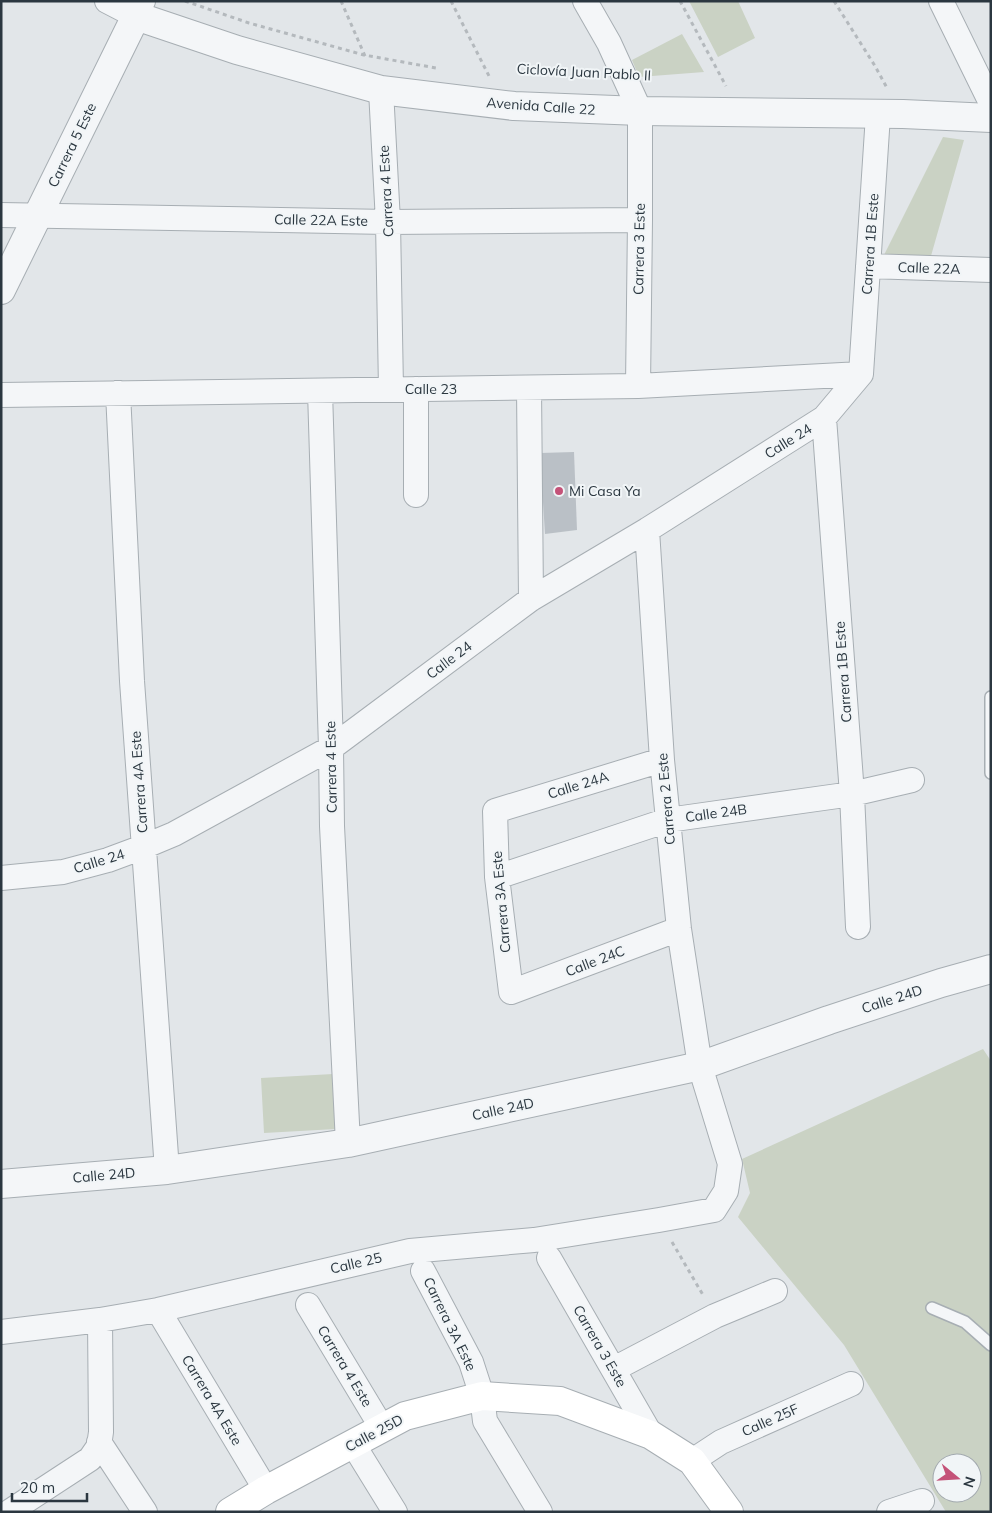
<svg xmlns="http://www.w3.org/2000/svg" width="992" height="1513" viewBox="0 0 992 1513" font-family="Mulish,sans-serif">
<style>
.green{fill:#cad2c4;fill-rule:evenodd}
.building{fill:#bac0c6}
.lines{fill:none;stroke-linecap:round;stroke-linejoin:round}
.service-casing{stroke:#a7aeb3;stroke-width:14}
.minor-casing{stroke:#a7aeb3;stroke-width:26}
.tertiary-casing{stroke:#a7aeb3;stroke-width:30}
.secondary-casing{stroke:#a7aeb3;stroke-width:30}
.path{stroke:#b4b9bd;stroke-width:3;stroke-dasharray:4 4;stroke-linecap:butt}
.service{stroke:#f4f6f8;stroke-width:11}
.minor{stroke:#f4f6f8;stroke-width:24}
.tertiary{stroke:#f4f6f8;stroke-width:28}
.secondary{stroke:#fff;stroke-width:28}
.poi-dot{fill:#c45278;stroke:#f1f5f7;stroke-width:2}
.labels{text-anchor:middle;stroke-width:4;stroke-linejoin:round;paint-order:stroke}
.street-label{font-size:14px;fill:#2b3740;stroke:#f1f5f7}
.poi-label{font-size:14px;fill:#2b3740;stroke:#f1f5f7;text-anchor:start}
</style>
<rect width="100%" height="100%" fill="#e2e6e9"/>
<path class="green" d="M689,1H738L755,38L718,57Z
M682,34L704,72L639,77L632,60Z
M943,137L964,140L929,263L882,259Z
M983,1049L991,1061V1512H946L844,1345L738,1217L750,1193L742,1159ZM942,1463H972V1493H942Z
M333,1074L336,1129L264,1133L261,1078Z"/>
<path class="building" d="M574,452L577,530L545,534L540,453Z"/>
<g class="lines">
<g class="service-casing">
<path id="service" d="M991,697V773
M932,1308L965,1322L991,1345"/>
</g>
<g class="minor-casing">
<path id="minor" d="M107,1L136,16L143,1
M585,1L609,43L640,111V220L638,386
M941,1L991,103
M381,90L388,222L391,389
M1,215L388,222L640,220
M868,266L991,270
M861,374L878,115
M529,388L531,599
M416,389V495
M320,391L331,748L332,826L348,1143
M118,393L132,681L167,1170
M1,395L638,386L861,374
M824,418L852,794L858,927
M662,760L495,811L497,877L511,992L679,929
M497,877L668,820L852,794L912,780
M1,878L63,872L108,860L143,847L174,834L331,748L531,599L647,530L824,418L861,374
M549,1258L651,1435
M423,1271L471,1362L482,1396L485,1421L540,1512
M308,1305L382,1428
M158,1310L266,1490
M1,1332L100,1320L158,1310L410,1251L534,1240L659,1220L714,1210L726,1191L730,1164L700,1066L679,929L662,760L647,530
M614,1369L715,1316L775,1291
M99,1442L145,1512
M353,1444L395,1512
M692,1461L721,1442L851,1384
M9,1512L90,1459L99,1446L101,1432L100,1320
M889,1512L922,1501"/>
</g>
<g class="tertiary-casing">
<path id="tertiary" d="M1,290L136,16L237,50L381,90L514,106L640,111L903,114L991,118
M1,1184L167,1170L348,1143L700,1066L829,1020L941,983L991,969"/>
</g>
<g class="secondary-casing">
<path id="secondary" d="M230,1512L266,1490L405,1416L482,1396L560,1401L651,1435L692,1461L729,1512"/>
</g>
<path class="path" d="M185,1L249,23L364,55L436,68
M341,1L365,56
M451,1L489,76
M680,1L726,86
M834,1L875,66L887,88
M672,1242L703,1295"/>
<use href="#service" class="service"/>
<use href="#minor" class="minor"/>
<use href="#tertiary" class="tertiary"/>
<use href="#secondary" class="secondary"/>
</g>
<circle class="poi-dot" cx="559" cy="491" r="5"/>
<g class="labels">
<g class="street-label">
<text transform="translate(584 72) rotate(3)" y="5">Ciclovía Juan Pablo II</text>
<text transform="translate(541 106) rotate(4)" y="5">Avenida Calle 22</text>
<text transform="translate(72 145) rotate(-64)" y="5">Carrera 5 Este</text>
<text transform="translate(386 191) rotate(-93)" y="5">Carrera 4 Este</text>
<text transform="translate(321 220) rotate(1)" y="5">Calle 22A Este</text>
<text transform="translate(870 244) rotate(-86)" y="5">Carrera 1B Este</text>
<text transform="translate(639 249) rotate(-89)" y="5">Carrera 3 Este</text>
<text transform="translate(929 268) rotate(2)" y="5">Calle 22A</text>
<text x="431" y="394">Calle 23</text>
<text transform="translate(788 441) rotate(-32)" y="5">Calle 24</text>
<text transform="translate(449 660) rotate(-37)" y="5">Calle 24</text>
<text transform="translate(843 672) rotate(-94)" y="5">Carrera 1B Este</text>
<text transform="translate(331 767) rotate(-91)" y="5">Carrera 4 Este</text>
<text transform="translate(139 782) rotate(-94)" y="5">Carrera 4A Este</text>
<text transform="translate(578 785) rotate(-17)" y="5">Calle 24A</text>
<text transform="translate(666 799) rotate(-95)" y="5">Carrera 2 Este</text>
<text transform="translate(716 813) rotate(-8)" y="5">Calle 24B</text>
<text transform="translate(99 861) rotate(-17)" y="5">Calle 24</text>
<text transform="translate(501 902) rotate(-95)" y="5">Carrera 3A Este</text>
<text transform="translate(595 961) rotate(-21)" y="5">Calle 24C</text>
<text transform="translate(892 999) rotate(-18)" y="5">Calle 24D</text>
<text transform="translate(503 1109) rotate(-12)" y="5">Calle 24D</text>
<text transform="translate(104 1175) rotate(-5)" y="5">Calle 24D</text>
<text transform="translate(356 1263) rotate(-13)" y="5">Calle 25</text>
<text transform="translate(450 1324) rotate(64)" y="5">Carrera 3A Este</text>
<text transform="translate(600 1346) rotate(60)" y="5">Carrera 3 Este</text>
<text transform="translate(345 1366) rotate(59)" y="5">Carrera 4 Este</text>
<text transform="translate(212 1400) rotate(59)" y="5">Carrera 4A Este</text>
<text transform="translate(770 1420) rotate(-24)" y="5">Calle 25F</text>
<text transform="translate(374 1433) rotate(-28)" y="5">Calle 25D</text>
</g>
<g class="poi-label">
<text x="569" y="496">Mi Casa Ya</text>
</g>
</g>
<rect width="992" height="1513" fill="none" stroke="#2b3740" stroke-width="5"/>
<g transform="translate(957 1478) rotate(108)"><circle r="24" fill="#f1f5f7" stroke="#a2a9ae"/>
<path d="M0-4L9 19L0 12L-9 19Z" fill="#c45278"/>
<text y="-8" font-size="14" font-weight="bold" text-anchor="middle" fill="#2b3740">N</text>
</g>
<path d="M12 1493v8h75v-8" fill="none" stroke="#2b3740" stroke-width="2.5"/>
<text x="20" y="1493" font-size="15" fill="#2b3740" stroke="#f1f5f7" stroke-width="4" paint-order="stroke">20 m</text>
</svg>
